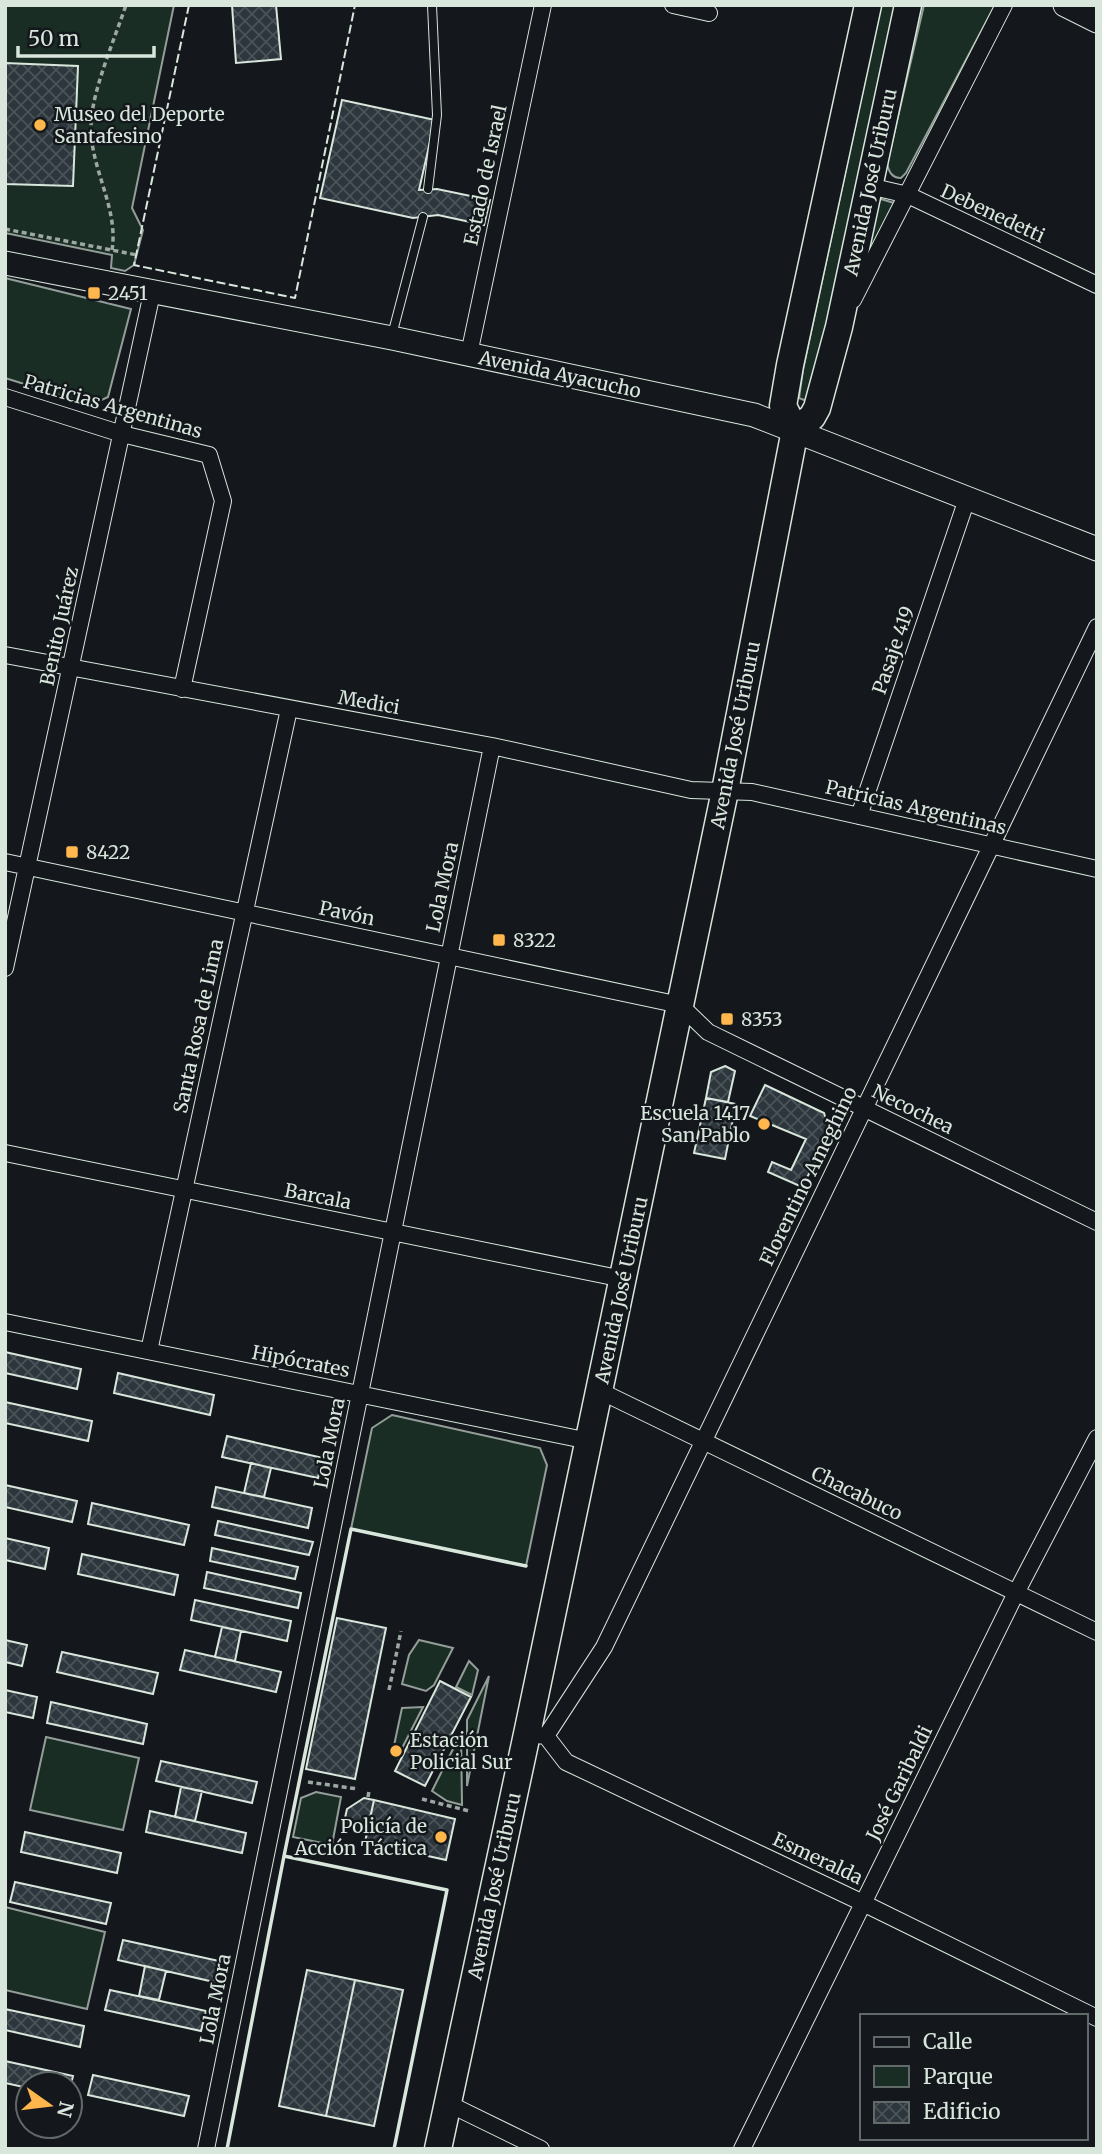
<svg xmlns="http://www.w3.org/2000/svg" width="1102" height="2154" viewBox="0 0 1102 2154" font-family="Merriweather,serif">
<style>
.green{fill:#1a2d24;stroke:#939e99;stroke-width:2}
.building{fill:url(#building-cross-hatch);stroke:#d8e6dc;stroke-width:2}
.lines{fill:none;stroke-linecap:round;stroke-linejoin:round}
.service-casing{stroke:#d8e6dc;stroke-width:10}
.minor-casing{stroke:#d8e6dc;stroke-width:18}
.secondary-casing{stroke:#d8e6dc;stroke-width:25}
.primary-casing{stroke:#d8e6dc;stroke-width:29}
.path{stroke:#9da8a2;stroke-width:3.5;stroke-dasharray:5 3.5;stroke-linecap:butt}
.service{stroke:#14181c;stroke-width:8}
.minor{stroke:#14181c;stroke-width:16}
.secondary{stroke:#14181c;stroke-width:23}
.primary{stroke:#14181c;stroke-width:26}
.fence{stroke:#d8e6dc;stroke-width:2;stroke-dasharray:9 3.5;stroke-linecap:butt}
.wall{stroke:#d8e6dc;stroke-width:3.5}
.poi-dot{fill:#ffb74d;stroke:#14181c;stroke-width:2.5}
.labels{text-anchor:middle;stroke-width:5;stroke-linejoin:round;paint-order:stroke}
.poi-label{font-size:19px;fill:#d8e6dc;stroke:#14181c;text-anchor:start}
.street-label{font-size:19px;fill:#d8e6dc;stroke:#14181c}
</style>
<defs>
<pattern id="building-cross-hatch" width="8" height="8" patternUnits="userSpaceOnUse" patternTransform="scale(1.75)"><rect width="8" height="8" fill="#2c363c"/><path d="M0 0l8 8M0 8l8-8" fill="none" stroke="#4a5358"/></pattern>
</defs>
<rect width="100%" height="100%" fill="#14181c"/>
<path class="green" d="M5,5H174L132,208L143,230L134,265L125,271L111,268L112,255L5,233Z
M881,5H898L834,313L809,399L804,400L799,398L803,370Z
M924,5H995L906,173L901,178C892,178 889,172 887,164Z
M881,199L894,203L875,247L870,248L867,245L875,206Z
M5,278L131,309L108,397L91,405L5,378Z
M392,1415L540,1448L547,1465L526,1566L351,1529L372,1428Z
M419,1640L453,1648L434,1685L426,1691L402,1684L409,1655Z
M469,1661L478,1670L472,1695L456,1687Z
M489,1676L467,1786V1720Z
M423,1707L397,1758L392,1755L402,1708Z
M461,1733L462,1805L447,1801L432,1791Z
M46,1737L139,1758L123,1830L30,1810Z
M316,1792L341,1797L332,1845L293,1837L301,1798Z
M5,1907L105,1932L87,2009L5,1990Z"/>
<path class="building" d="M232,5H276L281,59L236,63Z
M5,63L78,66L73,186L5,184Z
M342,100L435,120L419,190L437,189L490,200L484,225L438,215L413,218L320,198Z
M725,1066L735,1071L728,1102L706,1098L711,1072Z
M765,1085L824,1113L830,1134L802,1187L768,1172L772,1162L791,1170L806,1139L750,1116Z
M706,1098L736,1104L725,1159L694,1153Z
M5,1352L81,1369L77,1389L5,1373Z
M118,1373L214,1395L210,1415L114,1393Z
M5,1402L92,1421L88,1441L5,1423Z
M227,1436L323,1458L318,1478L222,1457Z
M251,1463L271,1468L264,1497L244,1493Z
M5,1485L77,1501L72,1522L5,1507Z
M216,1487L312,1508L308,1528L212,1507Z
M92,1503L189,1525L184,1545L88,1524Z
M218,1521L313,1542L309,1555L215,1535Z
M5,1538L49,1548L45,1569L5,1560Z
M212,1548L298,1567L295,1579L210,1561Z
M82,1554L178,1575L174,1595L78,1574Z
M207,1572L301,1593L298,1608L204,1588Z
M195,1600L291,1621L287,1641L191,1620Z
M337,1618L386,1628L355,1779L306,1769Z
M222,1627L241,1631L235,1661L215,1657Z
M5,1640L27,1645L22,1666L5,1662Z
M185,1650L281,1672L276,1692L180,1670Z
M62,1652L158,1673L153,1694L57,1672Z
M440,1681L471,1697L425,1786L395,1771Z
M5,1690L37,1697L33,1718L5,1712Z
M51,1702L147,1724L143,1744L47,1723Z
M161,1761L257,1782L252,1803L156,1781Z
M181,1787L202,1791L195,1821L175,1817Z
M364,1798L374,1800L368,1827L344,1822L347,1809Z
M374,1800L455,1819L446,1860L365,1842Z
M150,1811L246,1833L242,1853L146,1832Z
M25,1832L121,1853L117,1873L21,1852Z
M15,1882L111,1903L106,1924L10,1902Z
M123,1940L219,1961L214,1982L118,1960Z
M145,1966L166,1971L159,2000L139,1996Z
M307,1970L355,1980L326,2116L279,2106Z
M355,1980L403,1990L374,2126L326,2116Z
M110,1990L206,2011L201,2031L105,2010Z
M5,2009L84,2026L80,2047L5,2030Z
M5,2061L73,2076L70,2088V2084H28V2088L5,2083Z
M93,2075L189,2096L184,2116L88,2095Z"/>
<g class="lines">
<g class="service-casing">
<path id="service" d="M428,189L437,115L432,5
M392,335L423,217"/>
</g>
<g class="minor-casing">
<path id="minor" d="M673,5L709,13
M869,186L908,195L1097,285
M853,300L1004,5
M469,354L543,5
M5,397L122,434L209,455L223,501L182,689
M5,655L492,746L691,790L752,792L1097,869
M859,816L967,499
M5,862L680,1005L708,1032L1097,1222
M5,968L152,293
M5,1153L623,1279
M5,1322L589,1441
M149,1351L289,709
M600,1391L1097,1632
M537,1735L546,1736L566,1762L863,1903L1097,2018
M546,1736L604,1647L1097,627
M447,2103L541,2149
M206,2149L492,746
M742,2149L1016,1593L1097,1438"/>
</g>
<g class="secondary-casing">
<path id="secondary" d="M1065,5L1097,21
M5,263L392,338L754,415L1097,549"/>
</g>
<g class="primary-casing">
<path id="primary" d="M795,430L783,406L790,365L868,5
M438,2149L527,1734L725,791L795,430L812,417L817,408L839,327L908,5"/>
</g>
<path class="path" d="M5,229L137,255
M112,250C119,208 89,166 91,124C92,91 115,38 126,5
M389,1690L401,1631
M308,1782L358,1789
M368,1797L369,1791
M422,1799L469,1811"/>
<use href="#service" class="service"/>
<use href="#minor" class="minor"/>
<use href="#secondary" class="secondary"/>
<use href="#primary" class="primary"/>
<path class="fence" d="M189,5L134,265L295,298L355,5"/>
<path class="wall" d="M284,1856L447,1890L394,2149
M227,2149L284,1856L351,1529L526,1566"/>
</g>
<g class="poi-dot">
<circle cx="40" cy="125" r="7"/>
<rect x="87" y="286" width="14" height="14" rx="3.5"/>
<rect x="65" y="845" width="14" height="14" rx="3.5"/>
<rect x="492" y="933" width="14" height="14" rx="3.5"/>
<rect x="720" y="1012" width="14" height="14" rx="3.5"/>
<circle cx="764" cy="1124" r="7"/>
<circle cx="396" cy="1751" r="7"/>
<circle cx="441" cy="1837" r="7"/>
</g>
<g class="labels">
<g class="poi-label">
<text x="54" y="121">Museo del Deporte<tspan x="54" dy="22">Santafesino</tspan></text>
<text x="108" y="300">2451</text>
<text x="86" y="859">8422</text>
<text x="513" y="947">8322</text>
<text x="741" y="1026">8353</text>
<text x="750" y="1120" text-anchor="end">Escuela 1417<tspan x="750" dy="22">San Pablo</tspan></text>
<text x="410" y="1747">Estación<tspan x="410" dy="22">Policial Sur</tspan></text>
<text x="427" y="1833" text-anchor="end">Policía de<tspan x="427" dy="22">Acción Táctica</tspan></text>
</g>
<g class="street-label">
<text transform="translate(485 175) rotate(-78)" y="7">Estado de Israel</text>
<text transform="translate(870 182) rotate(-78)" y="7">Avenida José Uriburu</text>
<text transform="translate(993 213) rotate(25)" y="7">Debenedetti</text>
<text transform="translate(560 374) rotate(12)" y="7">Avenida Ayacucho</text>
<text transform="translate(113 406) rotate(16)" y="7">Patricias Argentinas</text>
<text transform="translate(59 626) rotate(-78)" y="7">Benito Juárez</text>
<text transform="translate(893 650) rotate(-71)" y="7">Pasaje 419</text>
<text transform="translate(369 702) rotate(10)" y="7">Medici</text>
<text transform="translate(735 735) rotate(-79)" y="7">Avenida José Uriburu</text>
<text transform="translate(916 807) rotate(13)" y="7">Patricias Argentinas</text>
<text transform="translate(442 887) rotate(-78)" y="7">Lola Mora</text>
<text transform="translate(347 913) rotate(12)" y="7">Pavón</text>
<text transform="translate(198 1026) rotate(-78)" y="7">Santa Rosa de Lima</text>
<text transform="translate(913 1109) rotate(26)" y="7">Necochea</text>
<text transform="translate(808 1176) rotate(-64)" y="7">Florentino Ameghino</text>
<text transform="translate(318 1196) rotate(11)" y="7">Barcala</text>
<text transform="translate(621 1290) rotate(-78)" y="7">Avenida José Uriburu</text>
<text transform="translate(301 1361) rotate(11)" y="7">Hipócrates</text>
<text transform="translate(329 1443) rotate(-79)" y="7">Lola Mora</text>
<text transform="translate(857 1493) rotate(26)" y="7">Chacabuco</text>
<text transform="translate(899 1783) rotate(-64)" y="7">José Garibaldi</text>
<text transform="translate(818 1858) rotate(25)" y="7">Esmeralda</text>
<text transform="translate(494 1886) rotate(-78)" y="7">Avenida José Uriburu</text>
<text transform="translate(215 1999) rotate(-79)" y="7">Lola Mora</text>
</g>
</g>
<rect width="1102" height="2154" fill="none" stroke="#d8e6dc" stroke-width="14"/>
<rect x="860" y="2014" width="228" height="126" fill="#14181c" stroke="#626a69" stroke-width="2"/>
<rect x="874" y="2037" width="35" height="10" fill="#14181c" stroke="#626a69" stroke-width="2"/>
<text x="923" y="2049" font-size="21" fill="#d8e6dc">Calle</text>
<rect x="874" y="2066" width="35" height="21" fill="#1a2d24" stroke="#626a69" stroke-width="2"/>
<text x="923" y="2084" font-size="21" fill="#d8e6dc">Parque</text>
<rect x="874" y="2102" width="35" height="21" fill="url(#building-cross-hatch)" stroke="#626a69" stroke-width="2"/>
<text x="923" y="2119" font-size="21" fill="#d8e6dc">Edificio</text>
<g transform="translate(49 2105) rotate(104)"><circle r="33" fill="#14181c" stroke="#626a69" stroke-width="2"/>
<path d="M0-5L12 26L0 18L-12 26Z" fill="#ffb74d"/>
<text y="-10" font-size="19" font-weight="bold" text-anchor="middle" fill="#d8e6dc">N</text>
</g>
<path d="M18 46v10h136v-10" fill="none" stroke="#d8e6dc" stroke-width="3.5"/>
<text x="28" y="46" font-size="21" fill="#d8e6dc" stroke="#14181c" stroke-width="5" paint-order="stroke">50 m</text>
</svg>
